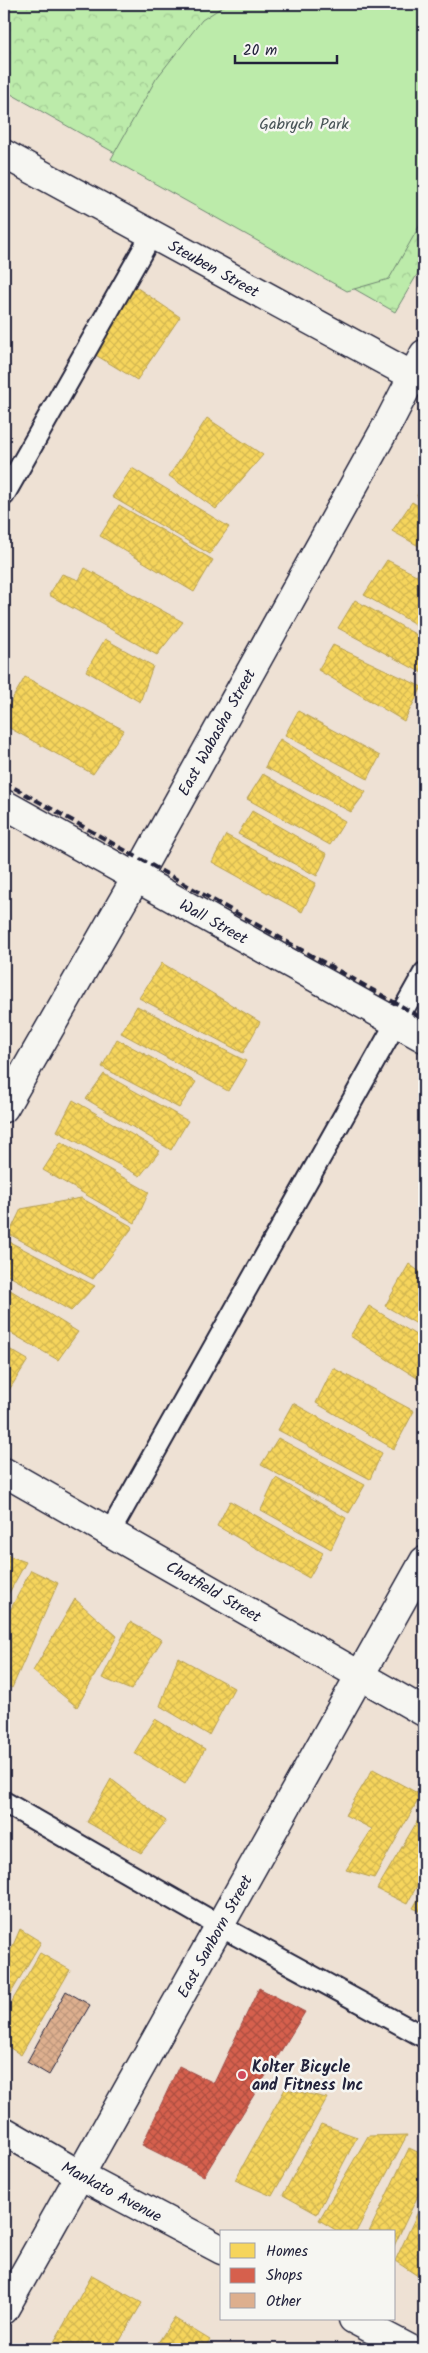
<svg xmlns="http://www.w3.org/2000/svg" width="428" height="2353" viewBox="0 0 428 2353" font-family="Kalam,sans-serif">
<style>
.park{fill:url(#park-crowns);stroke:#6f8672}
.garden{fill:#bcebaa;stroke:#6f8672}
.homes{fill:url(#homes-cross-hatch);stroke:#b69f52}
.shops{fill:url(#shops-cross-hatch);stroke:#a04d48}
.building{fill:url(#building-cross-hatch);stroke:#22223b}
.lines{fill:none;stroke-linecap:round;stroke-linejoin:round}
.service-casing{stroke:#22223b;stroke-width:24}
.minor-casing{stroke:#22223b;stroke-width:31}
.tertiary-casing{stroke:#22223b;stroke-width:31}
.secondary-casing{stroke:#22223b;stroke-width:31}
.service{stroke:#f6f6f2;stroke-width:20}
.minor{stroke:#f6f6f2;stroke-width:28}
.tertiary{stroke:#f6f6f2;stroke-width:28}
.secondary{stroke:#f6f6f2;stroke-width:28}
.rail{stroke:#22223b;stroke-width:4;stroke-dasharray:8 4;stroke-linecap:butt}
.poi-dot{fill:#d1495b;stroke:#f6f6f2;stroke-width:2}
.labels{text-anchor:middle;stroke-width:5;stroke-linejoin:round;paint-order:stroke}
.park-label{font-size:16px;fill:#485457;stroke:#f6f6f2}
.street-label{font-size:16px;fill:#22223b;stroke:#f6f6f2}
.poi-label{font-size:16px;font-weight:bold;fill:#22223b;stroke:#f6f6f2;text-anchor:start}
</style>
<defs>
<pattern id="park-crowns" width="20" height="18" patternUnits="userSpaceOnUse" patternTransform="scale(1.25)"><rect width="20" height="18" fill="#bcebaa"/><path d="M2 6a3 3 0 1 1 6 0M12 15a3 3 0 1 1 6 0" fill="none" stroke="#a1c993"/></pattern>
<pattern id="homes-cross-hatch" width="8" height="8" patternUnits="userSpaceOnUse" patternTransform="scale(1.25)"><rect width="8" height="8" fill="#f6d55c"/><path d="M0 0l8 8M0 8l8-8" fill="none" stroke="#d3b751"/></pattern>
<pattern id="shops-cross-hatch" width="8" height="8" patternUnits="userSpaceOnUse" patternTransform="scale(1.25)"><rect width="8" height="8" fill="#d6604d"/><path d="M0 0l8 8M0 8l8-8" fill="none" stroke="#ad4f41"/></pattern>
<pattern id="building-cross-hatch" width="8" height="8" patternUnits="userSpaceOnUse" patternTransform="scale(1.25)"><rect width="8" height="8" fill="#ddaf8e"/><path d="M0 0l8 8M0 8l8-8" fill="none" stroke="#bd967b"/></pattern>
</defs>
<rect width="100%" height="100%" fill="#eee1d4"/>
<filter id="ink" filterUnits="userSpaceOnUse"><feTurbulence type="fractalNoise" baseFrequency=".02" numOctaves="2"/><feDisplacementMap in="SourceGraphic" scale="10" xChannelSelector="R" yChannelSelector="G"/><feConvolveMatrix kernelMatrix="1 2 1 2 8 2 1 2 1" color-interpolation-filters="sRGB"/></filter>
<g filter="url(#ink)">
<path class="park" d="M4,4H424V263L395,312L4,90Z"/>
<path class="garden" d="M227,4H424V218L389,279L347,291L111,159L156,79L202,20Z"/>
<path class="homes" d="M133,285L180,317L137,380L94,354Z
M207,418L263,455L216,509L169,476Z
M132,468L229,527L210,554L112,497Z
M424,481V500L417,496Z
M412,502L424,509V549L392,531Z
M119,505L213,560L194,592L100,536Z
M387,560L424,579V629L364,595Z
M85,568L183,622L157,655L49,595L62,574L79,580Z
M355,600L424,639V674L338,628Z
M105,639L153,666L140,702L86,671Z
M333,645L422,687L404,721L318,670Z
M25,677L124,730L93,774L4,725V713Z
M298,711L380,756L368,779L285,735Z
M280,739L366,792L351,812L265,767Z
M263,774L345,821L330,845L247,799Z
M252,811L327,854L317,876L238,834Z
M226,835L316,883L302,912L212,862Z
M162,963L260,1022L243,1053L139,998Z
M137,1006L246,1061L228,1091L121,1033Z
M117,1039L196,1082L179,1108L102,1067Z
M104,1074L188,1121L171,1150L86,1099Z
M73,1100L160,1151L140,1176L57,1131Z
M61,1142L149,1192L135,1223L43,1170Z
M424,1174V1193L416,1189Z
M81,1198L133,1227L93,1279L9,1234L21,1209Z
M4,1239L95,1286L71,1311L4,1273Z
M409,1264L424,1275V1328L385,1306Z
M4,1286L78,1332L58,1360L4,1329Z
M369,1306L424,1340V1376L422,1381L350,1336Z
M4,1346L28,1360L4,1398Z
M333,1368L414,1411L394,1449L316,1403Z
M293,1403L382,1453L370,1479L278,1430Z
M278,1438L365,1485L349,1513L261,1465Z
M276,1478L346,1518L331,1549L261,1510Z
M230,1501L323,1553L309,1578L217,1526Z
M4,1554L26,1562L4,1602Z
M31,1570L58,1583L12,1688L4,1683V1622Z
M75,1599L117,1636L77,1707L33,1671Z
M130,1622L162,1640L131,1690L102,1678Z
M178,1657L234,1688L209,1735L160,1706Z
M155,1719L205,1749L185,1784L134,1753Z
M373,1769L421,1795L374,1878L346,1870L372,1829L345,1815Z
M111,1779L166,1821L141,1853L87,1822Z
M424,1810V1873L407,1904L377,1889Z
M424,1889V1913L413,1908Z
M20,1929L41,1942L4,2005V1948L11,1950Z
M40,1953L70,1970L21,2055L4,2044V2015Z
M285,2089L327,2098L272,2196L235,2180Z
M321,2124L357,2137L317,2214L283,2195Z
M407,2135L356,2232H339L319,2220L368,2136Z
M409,2148L424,2155V2183L394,2246V2232H369Z
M424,2199V2280L395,2261Z
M92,2275L142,2303L115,2349H50Z
M174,2318L210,2340L204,2349H154Z"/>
<path class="shops" d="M259,1988L305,2012L204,2176L142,2145L179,2066L214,2083Z"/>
<path class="building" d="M66,1991L90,2005L49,2075L27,2062Z"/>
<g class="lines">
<g class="service-casing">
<path id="service" d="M4,495L152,234
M110,1532L424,973
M4,1802L220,1926L424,2037"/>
</g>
<g class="minor-casing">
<path id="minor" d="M4,154L424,382
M4,804L424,1038
M4,1108L136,878L390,420L424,354
M4,1472L424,1712
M80,2175L424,1561"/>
</g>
<g class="tertiary-casing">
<path id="tertiary" d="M4,2310L80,2175"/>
</g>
<g class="secondary-casing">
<path id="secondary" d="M4,2131L80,2175L222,2250
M353,2319L410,2349"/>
</g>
<use href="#service" class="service"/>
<use href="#minor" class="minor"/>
<use href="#tertiary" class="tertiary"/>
<use href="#secondary" class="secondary"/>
<path class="rail" d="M4,782L424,1019"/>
</g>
</g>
<circle class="poi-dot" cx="242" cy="2075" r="5"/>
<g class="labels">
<g class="park-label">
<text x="304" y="129">Gabrych Park</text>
</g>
<g class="street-label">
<text transform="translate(214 268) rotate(29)" y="6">Steuben Street</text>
<text transform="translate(216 732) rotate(-61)" y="6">East Wabasha Street</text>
<text transform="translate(214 921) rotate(29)" y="6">Wall Street</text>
<text transform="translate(214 1591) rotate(30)" y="6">Chatfield Street</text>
<text transform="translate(214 1936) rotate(-61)" y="6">East Sanborn Street</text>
<text transform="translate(112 2191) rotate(28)" y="6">Mankato Avenue</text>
</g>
<g class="poi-label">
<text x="252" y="2072">Kolter Bicycle<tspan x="252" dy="18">and Fitness Inc</tspan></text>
</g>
</g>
<rect width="428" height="2353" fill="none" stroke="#f6f6f2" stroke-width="20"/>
<rect x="10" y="10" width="408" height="2333" fill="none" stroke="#22223b" stroke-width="2" filter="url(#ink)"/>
<rect x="220" y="2230" width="175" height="90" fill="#f6f6f2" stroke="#a1a1a9"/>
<rect x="230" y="2243" width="25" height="15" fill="#f6d55c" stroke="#a1a1a9"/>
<text x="266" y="2256" font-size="15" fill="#22223b">Homes</text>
<rect x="230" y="2268" width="25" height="15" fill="#d6604d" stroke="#a1a1a9"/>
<text x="266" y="2280" font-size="15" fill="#22223b">Shops</text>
<rect x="230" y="2293" width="25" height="15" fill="#ddaf8e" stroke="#a1a1a9"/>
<text x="266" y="2306" font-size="15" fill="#22223b">Other</text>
<path d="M235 55v8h102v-8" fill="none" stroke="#22223b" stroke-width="2.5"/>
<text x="243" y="55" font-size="15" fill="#22223b" stroke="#f6f6f2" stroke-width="4" paint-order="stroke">20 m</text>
</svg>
